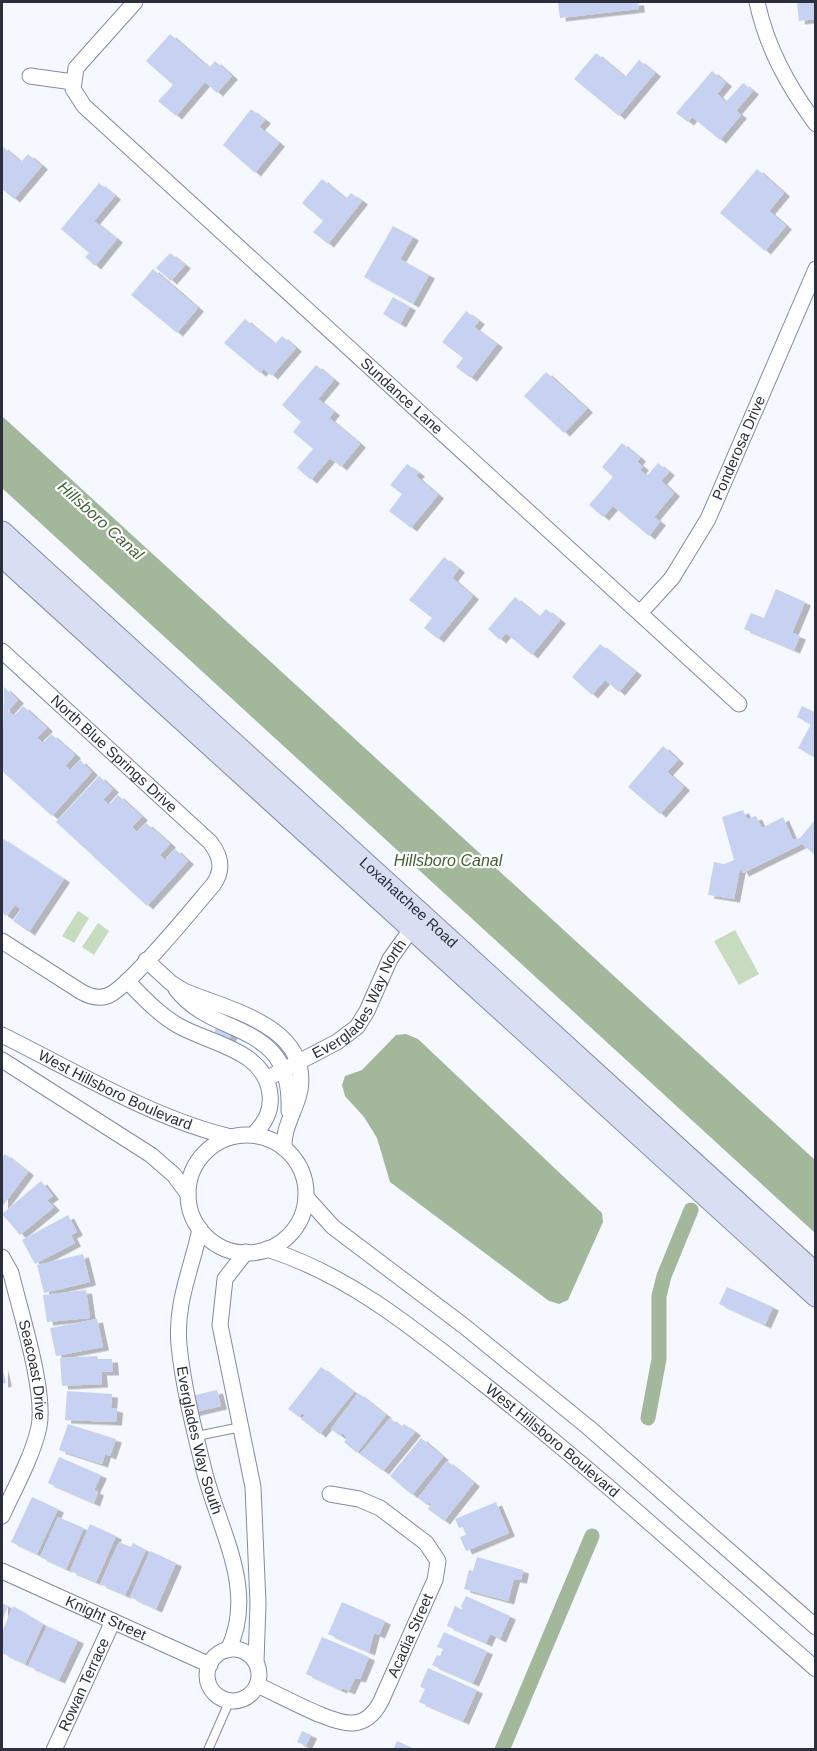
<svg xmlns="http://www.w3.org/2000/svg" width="817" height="1751" viewBox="0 0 817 1751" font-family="Arial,sans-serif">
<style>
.green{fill:#c7dcbe}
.water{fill:#a3b89a}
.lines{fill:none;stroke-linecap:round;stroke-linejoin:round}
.canal{stroke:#a3b89a;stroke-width:15}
.building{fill:#c7d2f2;filter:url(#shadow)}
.lane-casing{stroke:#818ba8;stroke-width:10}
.street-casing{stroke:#818ba8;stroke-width:17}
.secondary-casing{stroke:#818ba8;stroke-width:23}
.lane{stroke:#fff;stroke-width:8}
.street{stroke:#fff;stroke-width:15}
.secondary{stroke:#d9dff2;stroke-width:21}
.labels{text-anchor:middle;stroke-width:4.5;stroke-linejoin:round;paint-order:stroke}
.street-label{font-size:15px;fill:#2b2f3c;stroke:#fff}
.water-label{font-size:16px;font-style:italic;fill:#426234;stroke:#fff}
</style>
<defs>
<filter id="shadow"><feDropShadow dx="6" dy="3.5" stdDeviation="0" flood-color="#0004"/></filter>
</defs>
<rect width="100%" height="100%" fill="#f5f8ff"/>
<path class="green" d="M78,911L89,918L74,943L62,936Z
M98,923L109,931L94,955L82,947Z
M735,930L759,974L739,985L714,941Z"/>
<path class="water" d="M2,416L815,1160V1233L2,488Z
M406,1034L418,1039L602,1213L603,1222L568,1300L559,1304L549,1301L390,1182L377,1138L364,1117L345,1096L342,1085L345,1076L362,1070L396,1035Z"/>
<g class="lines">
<path class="canal" d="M648,1418L659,1359V1296L664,1276L691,1210
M502,1750L592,1536"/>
</g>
<path class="building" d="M572,2H638L639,9L560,18L558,3Z
M797,2H816V19L799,21Z
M170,34L209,68L215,61L232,76L217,93L205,82L176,116L158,101L173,85L146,61Z
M596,53L625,77L639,60L655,73L619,116L574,79Z
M712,71L726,83L717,94L726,102L743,83L753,91L736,111L741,115L720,140L692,117L688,122L676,113Z
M251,109L265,120L259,127L279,143L255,173L223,145Z
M2,146L21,162L28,154L42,166L14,199L2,189Z
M757,169L784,193L769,211L786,226L765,251L720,213Z
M322,179L346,199L351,193L362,201L328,244L313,232L323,221L302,203Z
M99,183L115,196L94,221L117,239L95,266L85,257L89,253L61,229Z
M393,226L413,237L400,259L429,275L413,304L364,277Z
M170,253L185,265L171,281L156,268Z
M153,269L198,308L177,333L131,295Z
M393,297L410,307L400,324L383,314Z
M466,311L479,321L474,327L497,344L471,378L456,367L463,358L442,342Z
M245,319L275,344L282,336L296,348L272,376L264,369L260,373L224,343Z
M316,365L334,380L318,399L334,412L329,418L360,444L341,467L330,458L311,480L297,468L313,449L293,432L301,422L282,405Z
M546,372L587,409L564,433L524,396Z
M622,443L640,458L637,462L643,467L640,470L647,476L658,463L669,472L661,481L674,493L654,517L660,522L649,536L613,506L603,517L589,505L613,477L602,467Z
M407,464L419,473L416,476L438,495L411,528L389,511L402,494L390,485Z
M444,557L459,569L452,578L473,596L438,639L424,628L432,618L409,600Z
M776,589L805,602L792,633L800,636L794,650L744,629L751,613L764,618Z
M515,597L539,617L546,609L560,620L532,655L506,633L500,640L488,629Z
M600,644L636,672L619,692L605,680L592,695L572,677Z
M4,687L18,700L8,711L14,716L23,706L47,728L37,738L43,743L51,734L75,755L65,766L70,770L80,760L92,772L52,816L2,771Z
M802,706L816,713V758L798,748L811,724L797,717Z
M663,746L678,760L667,772L684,787L660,814L628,787Z
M99,776L113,789L103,800L109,805L118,795L142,817L132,827L137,832L146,823L170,844L160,855L165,860L175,849L188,861L147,906L56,822Z
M743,810L747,819L756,816L762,828L783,817L793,840L800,838L814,821L816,856L802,844L743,873L740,868L734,899L708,895L714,862L724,864L734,860L722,817Z
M2,838L64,879L29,932L13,921L21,909L15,905L7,916L2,913Z
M217,1025L233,1032L229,1040L214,1033Z
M5,1154L28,1172L2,1207V1158Z
M41,1181L53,1196L47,1200L54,1207L20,1235L2,1214Z
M68,1215L77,1232L71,1235L75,1243L35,1264L22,1240Z
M83,1254L90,1282L44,1293L37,1265Z
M727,1287L773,1307L765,1325L719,1304Z
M86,1290L90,1318L47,1322L43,1295Z
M97,1319L103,1347L56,1356L50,1328Z
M97,1356L98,1359H112L113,1372H101L102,1384L62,1386L60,1358Z
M2,1367L6,1383L2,1384Z
M321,1367L354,1392L320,1434L301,1419L305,1415L302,1413L299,1417L288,1409Z
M217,1390L221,1406L187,1414L183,1398Z
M67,1391L112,1394L111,1408L117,1409L116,1422L65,1420Z
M358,1393L386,1415L357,1453L344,1442L347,1438L342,1433L340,1436L331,1429Z
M390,1418L401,1427L404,1424L415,1432L383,1471L360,1454Z
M68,1424L116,1439L110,1456L105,1454L102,1464L59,1450Z
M421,1438L443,1457L412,1495L390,1476Z
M59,1457L101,1475L94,1490L98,1492L94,1503L48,1483Z
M447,1461L474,1483L444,1521L428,1509L431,1504L429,1502L427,1505L418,1498Z
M32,1497L58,1509L37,1554L11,1542Z
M496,1502L509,1533L466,1551L460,1537L466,1535L463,1527L459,1528L455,1519Z
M58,1517L84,1528L66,1569L40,1557Z
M90,1524L116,1536L96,1582L70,1571Z
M119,1542L131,1547L133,1543L146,1550L125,1595L100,1584Z
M150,1551L176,1563L156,1609L130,1597Z
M477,1557L523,1570L521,1580L514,1579L508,1601L464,1589L469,1570L473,1571Z
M466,1596L510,1616L500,1639L490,1634L486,1643L447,1626L455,1606L463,1610L461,1606Z
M342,1602L385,1621L379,1635L374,1633L369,1652L328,1634Z
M2,1603L8,1606L2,1621Z
M13,1606L43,1624L25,1664L2,1653V1632Z
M47,1626L78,1640L59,1680L28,1666Z
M444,1632L487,1651L473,1683L432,1665L437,1655L440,1656L443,1649L437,1647Z
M322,1637L369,1657L360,1679L355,1678L349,1691L342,1688L341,1690L306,1674Z
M428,1668L477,1690L463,1721L419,1702L425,1689L420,1687Z
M302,1731L311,1735L306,1746L297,1742Z
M397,1741L417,1750H393Z"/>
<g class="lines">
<g class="lane-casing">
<path id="lane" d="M197,1436L241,1427
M208,1750L230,1700"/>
</g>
<g class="street-casing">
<g id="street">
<path id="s1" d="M135,2L76,68L73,89L84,106L739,704"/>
<path d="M757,2C767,48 788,86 816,124"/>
<path d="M30,76L73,82"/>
<path id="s2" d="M640,613L672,578L708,519L816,269"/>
<path id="s3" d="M2,651L210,842C221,856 224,870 213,885C195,906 127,990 107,996C97,999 88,996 80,991L2,941"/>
<path d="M146,960L171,983L184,991C229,1010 310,1026 300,1090C296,1111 283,1126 284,1148"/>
<path d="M127,981C143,997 159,1015 179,1026C211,1044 265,1050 270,1094C272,1111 265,1123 253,1135"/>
<path d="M176,989C215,1040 293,1019 289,1111"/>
<path id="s4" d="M2,1035C73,1070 154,1119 231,1137"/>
<path d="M2,1060L151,1155L174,1175L188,1194"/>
<path id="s5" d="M266,1079L337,1042L357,1027L367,1011L390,959L412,928"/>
<circle cx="247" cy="1194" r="59"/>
<path d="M306,1197L333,1227L464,1326L588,1427L816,1627"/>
<path id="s6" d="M200,1229C192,1268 175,1303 179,1345C183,1386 194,1429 204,1470C218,1528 258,1590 228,1650"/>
<path id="s7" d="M267,1249C350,1275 417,1331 485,1385C599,1475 706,1573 816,1669"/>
<path d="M246,1252L225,1279L220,1325L253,1487L258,1603L256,1662"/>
<path id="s8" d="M2,1257L11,1273C20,1311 46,1391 39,1427C32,1458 15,1487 2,1516"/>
<path id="s9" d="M2,1571L210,1665"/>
<circle cx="233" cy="1675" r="26"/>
<path id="s10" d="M257,1685C279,1694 332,1725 353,1723C367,1722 375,1713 381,1701L435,1580L438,1561L426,1543L380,1508L359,1499L330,1494"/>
<path id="s11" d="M54,1750L113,1621"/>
</g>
</g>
<g class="secondary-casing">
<g id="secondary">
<path id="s12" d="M2,532L816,1274"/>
<path d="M2,556L816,1296"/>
</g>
</g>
<use href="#lane" class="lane"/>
<use href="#street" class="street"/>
<use href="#secondary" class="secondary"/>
</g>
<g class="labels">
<g class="street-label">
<text dy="5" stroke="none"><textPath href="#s1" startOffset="560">Sundance Lane</textPath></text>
<text dy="5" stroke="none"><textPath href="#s2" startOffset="194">Ponderosa Drive</textPath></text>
<text dy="5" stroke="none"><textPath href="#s3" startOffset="152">North Blue Springs Drive</textPath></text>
<text dy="5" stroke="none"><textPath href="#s12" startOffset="550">Loxahatchee Road</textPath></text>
<text dy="5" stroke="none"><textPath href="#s5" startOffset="128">Everglades Way North</textPath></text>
<text dy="5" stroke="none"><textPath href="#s4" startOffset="126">West Hillsboro Boulevard</textPath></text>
<text dy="5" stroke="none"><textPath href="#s8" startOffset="118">Seacoast Drive</textPath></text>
<text dy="5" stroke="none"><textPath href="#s6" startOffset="216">Everglades Way South</textPath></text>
<text dy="5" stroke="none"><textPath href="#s7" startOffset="346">West Hillsboro Boulevard</textPath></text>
<text dy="5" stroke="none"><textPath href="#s9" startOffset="114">Knight Street</textPath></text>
<text dy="5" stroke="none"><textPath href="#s10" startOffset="213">Acadia Street</textPath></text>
<text dy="5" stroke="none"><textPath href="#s11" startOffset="72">Rowan Terrace</textPath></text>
</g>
<g class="water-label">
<text transform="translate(101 520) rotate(42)" y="6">Hillsboro Canal</text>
<text x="448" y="866">Hillsboro Canal</text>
</g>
</g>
<rect width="817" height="1751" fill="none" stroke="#2b2f3c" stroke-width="6"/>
</svg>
